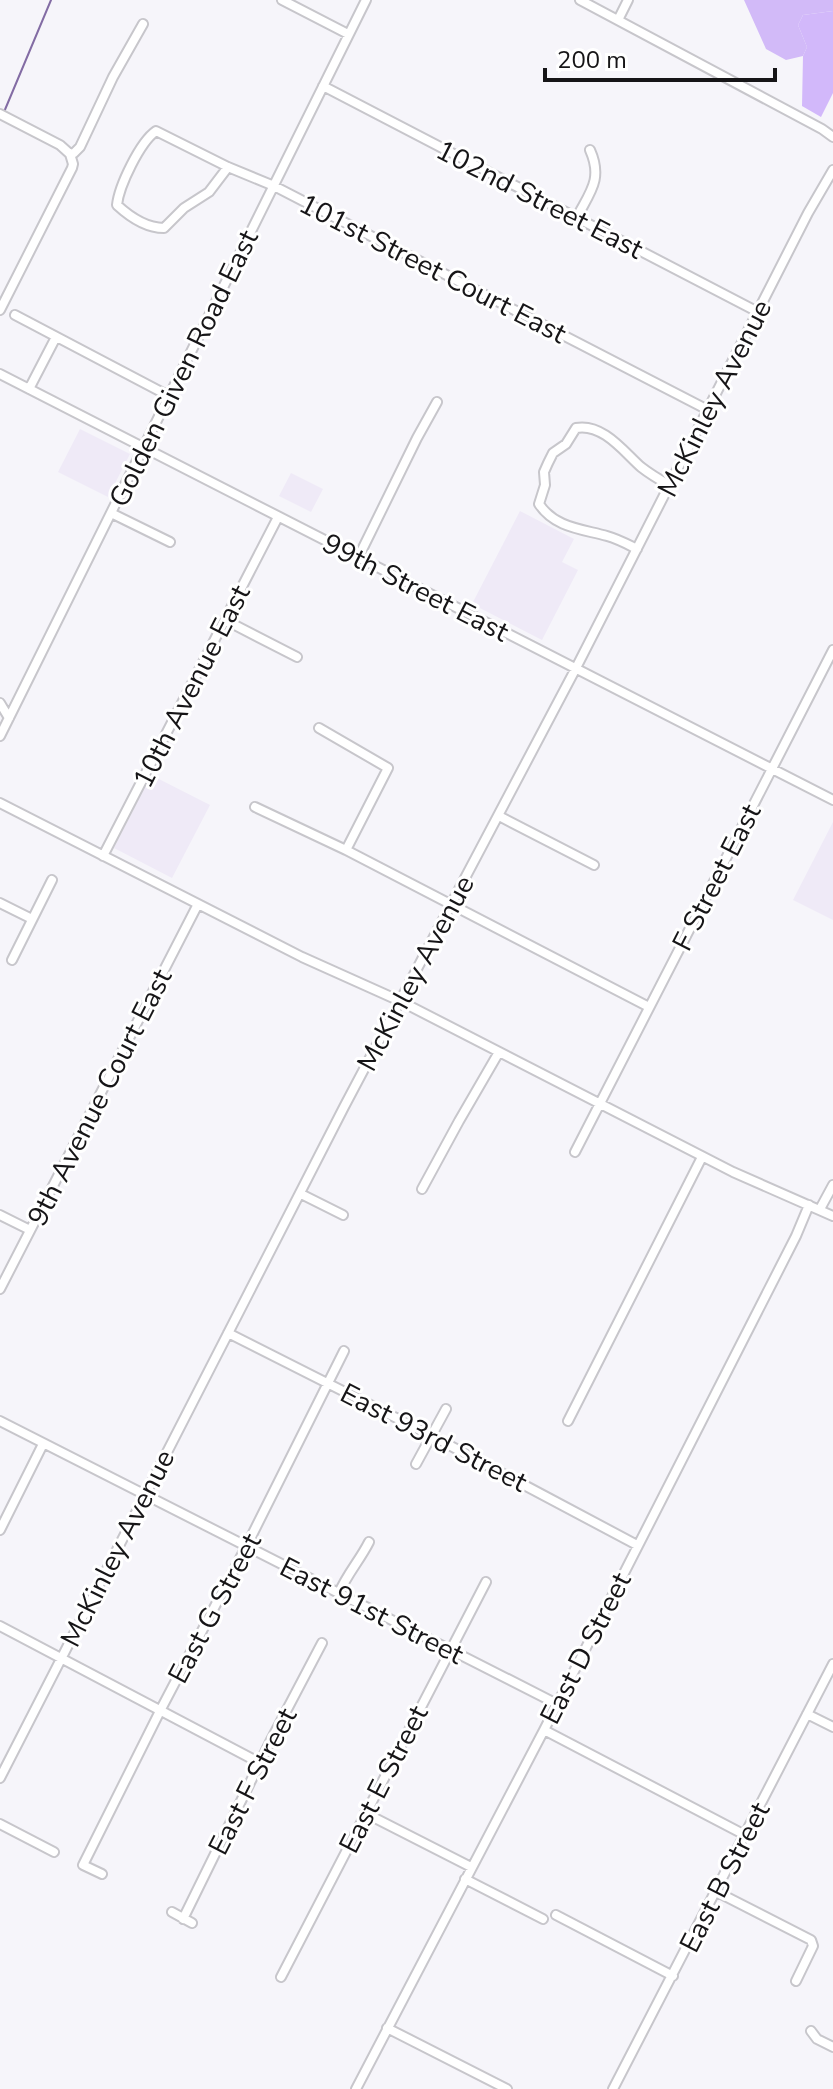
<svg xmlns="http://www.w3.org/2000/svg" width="833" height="2089" viewBox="0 0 833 2089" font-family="'Nunito Sans',sans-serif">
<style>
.built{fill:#efeaf7}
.green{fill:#d2baf8}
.forest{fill:#d2b8fa}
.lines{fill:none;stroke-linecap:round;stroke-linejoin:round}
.stream{stroke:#836ca4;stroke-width:2}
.minor-casing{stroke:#c7c6cb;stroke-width:12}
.minor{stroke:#fff;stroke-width:8}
.labels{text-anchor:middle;stroke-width:6;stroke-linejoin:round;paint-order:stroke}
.street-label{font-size:28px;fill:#161517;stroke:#fff}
</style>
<rect width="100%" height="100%" fill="#f6f5fa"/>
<path class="built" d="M80,429L130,454L108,497L58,472Z
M291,473L323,489L311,512L279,496Z
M520,511L574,539L562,562L578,570L542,640L472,604Z
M151,775L210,805L172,878L114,848Z
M833,822V920L793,900Z"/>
<path class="green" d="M744,0H833V11L803,15L798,25L807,47L803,56L786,60L766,49Z"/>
<path class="forest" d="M833,11V93L821,117L802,106L803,56L807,47L798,25L803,15Z"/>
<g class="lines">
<path class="stream" d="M4,112L51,0"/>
<g class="minor-casing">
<path id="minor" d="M282,0L348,34
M580,0L822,129L833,137
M618,20L628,0
M323,86L758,312
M0,114L60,145L70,154
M70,154L74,153L80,147L113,77L143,24
M228,167L209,192L184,208L164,228C146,228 130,217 117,205C119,186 140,142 156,131L228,167L274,186L708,410
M577,217C590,192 603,179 590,150
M0,310L72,168L73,164L70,154
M15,315L169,396
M0,374L833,800
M29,389L56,337
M111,513L170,542
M637,549C627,544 618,539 607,536C582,529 555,528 539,504L545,485L544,472L548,463L553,453L566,444L576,428C603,423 624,452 641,467C650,474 660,480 669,485
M358,558L417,438L437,402
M225,620L297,657
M0,703L9,718
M319,728L388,768L346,850
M0,736L366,0
M0,803L302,957L400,1001L733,1172L833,1216
M255,807L346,850L649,1007
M499,816L594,865
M103,856L278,517
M0,903L32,919
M12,960L52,880
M575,1152L833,650
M422,1189L459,1121L499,1052
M301,1194L343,1215
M820,1209L833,1185
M0,1215L30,1230
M0,1289L198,904
M228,1333L432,1436L637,1545
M0,1421L557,1704
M568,1421L702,1157
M416,1464L446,1409
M0,1530L43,1444
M339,1593C347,1574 360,1560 369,1542
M0,1626L260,1763
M807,1714L833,1727
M544,1730L745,1835
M0,1778L344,1107L576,668L808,213L833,170
M365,1813L471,1867
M0,1824L54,1852
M102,1874L83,1865L160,1711L247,1545L344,1351
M465,1879L543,1919
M717,1892L811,1940L813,1946L796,1981
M172,1912L192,1923
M556,1915L673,1976
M183,1919L272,1738L322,1643
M281,1977L486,1582
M387,2028L507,2089
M811,2031L817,2039L833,2047
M356,2089L544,1730L796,1236L809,1205
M613,2089L833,1664"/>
</g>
<use href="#minor" class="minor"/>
</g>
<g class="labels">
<g class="street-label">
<text transform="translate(540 199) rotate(27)" y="10">102nd Street East</text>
<text transform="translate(433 268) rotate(27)" y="10">101st Street Court East</text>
<text transform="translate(183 368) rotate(-64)" y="10">Golden Given Road East</text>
<text transform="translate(714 398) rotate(-63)" y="10">McKinley Avenue</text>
<text transform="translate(416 587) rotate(27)" y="10">99th Street East</text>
<text transform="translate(191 686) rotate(-63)" y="10">10th Avenue East</text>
<text transform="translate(716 877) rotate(-63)" y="10">F Street East</text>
<text transform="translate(415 973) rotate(-62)" y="10">McKinley Avenue</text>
<text transform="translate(99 1097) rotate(-63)" y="10">9th Avenue Court East</text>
<text transform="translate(434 1437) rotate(27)" y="10">East 93rd Street</text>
<text transform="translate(117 1548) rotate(-63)" y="10">McKinley Avenue</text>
<text transform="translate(214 1608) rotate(-62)" y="10">East G Street</text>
<text transform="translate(372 1610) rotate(27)" y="10">East 91st Street</text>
<text transform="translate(585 1648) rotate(-63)" y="10">East D Street</text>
<text transform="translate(383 1779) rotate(-63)" y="10">East E Street</text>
<text transform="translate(252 1781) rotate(-63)" y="10">East F Street</text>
<text transform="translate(724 1877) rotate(-63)" y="10">East B Street</text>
</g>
</g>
<path d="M545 68v12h230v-12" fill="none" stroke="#161517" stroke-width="4"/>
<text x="557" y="68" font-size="24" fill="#161517" stroke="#ffffff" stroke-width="6" paint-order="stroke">200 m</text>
</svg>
